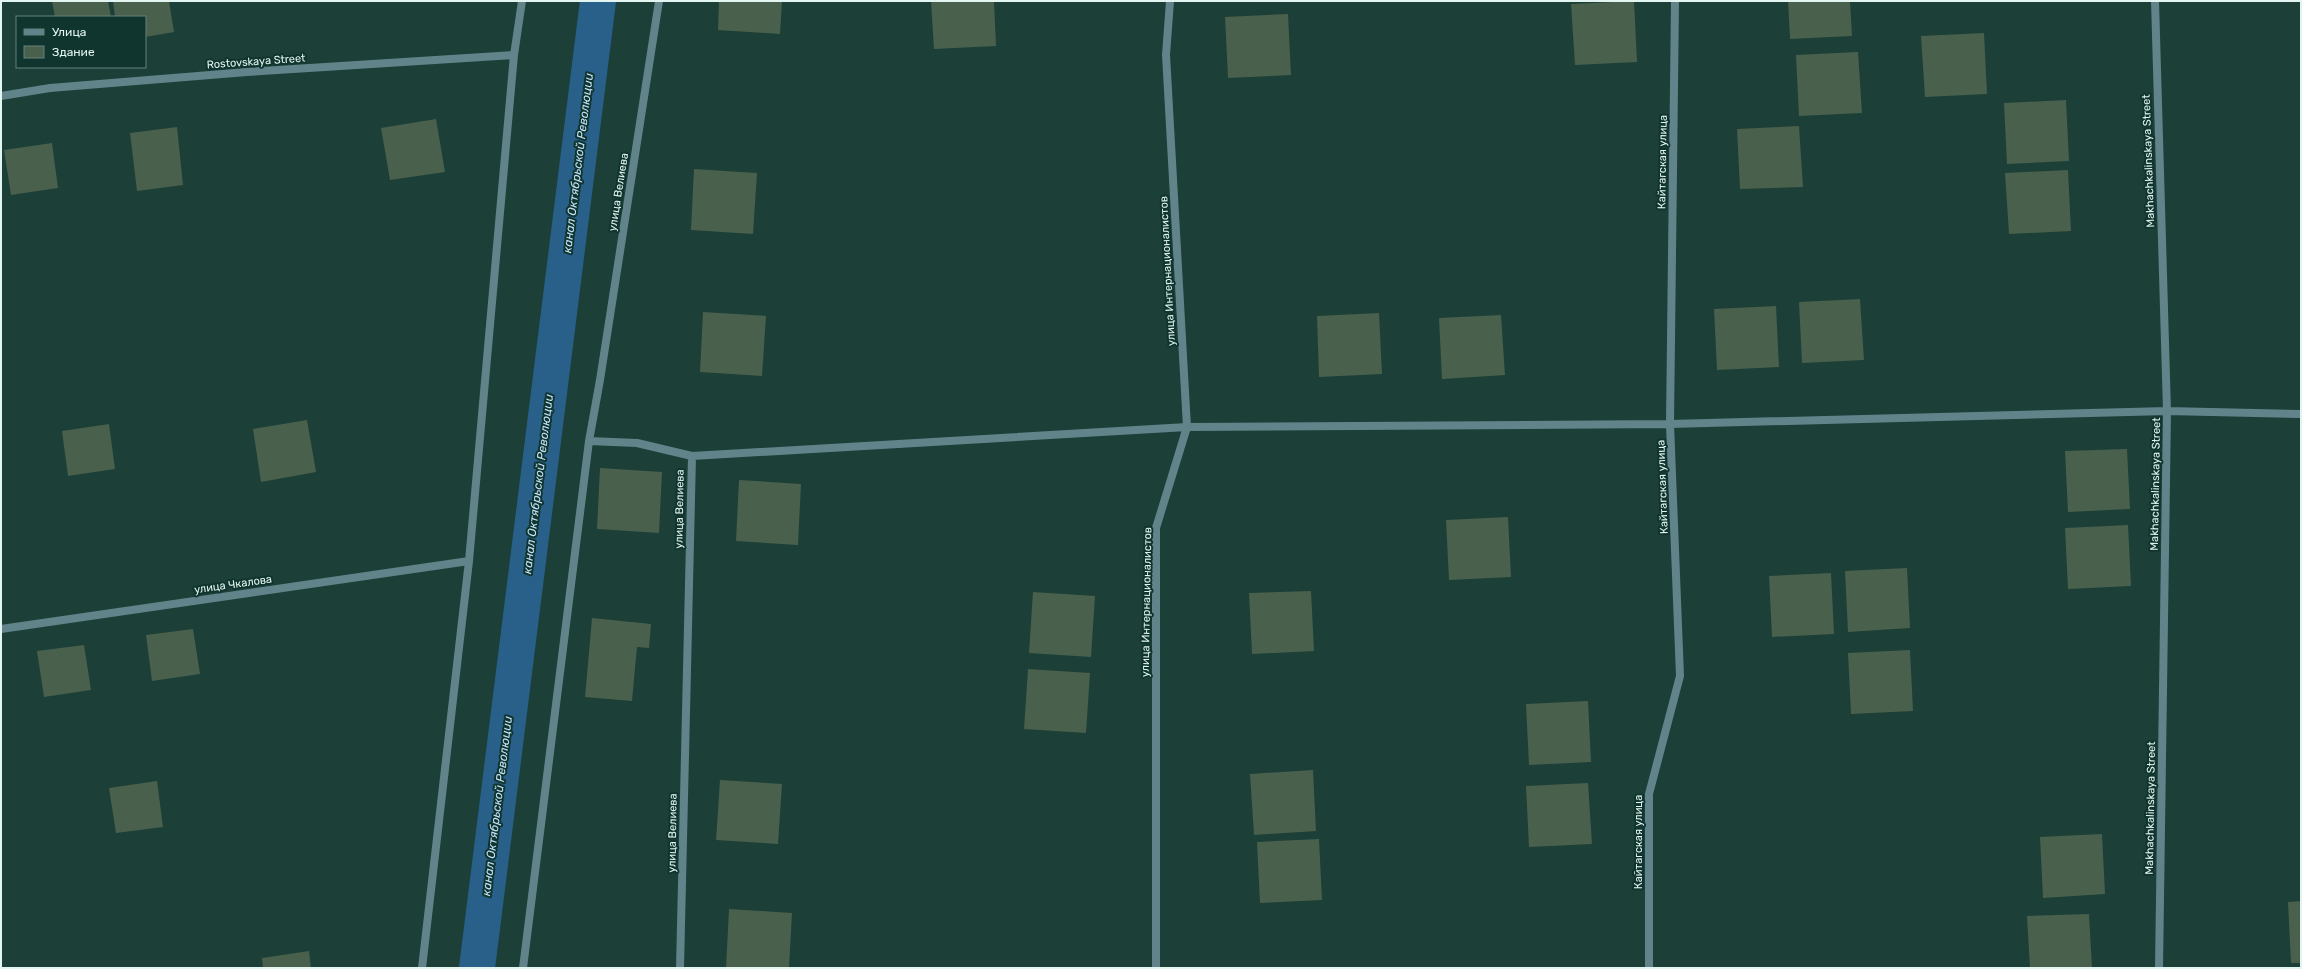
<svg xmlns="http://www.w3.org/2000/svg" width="2302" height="969" viewBox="0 0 2302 969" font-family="Rubik,sans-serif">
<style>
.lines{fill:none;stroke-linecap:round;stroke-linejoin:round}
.canal{stroke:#28608a;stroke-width:36}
.building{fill:#49604c}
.street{stroke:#61848b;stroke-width:8}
.labels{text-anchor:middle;stroke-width:4;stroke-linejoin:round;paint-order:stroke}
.street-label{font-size:11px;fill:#e2f5f1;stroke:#10352e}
.water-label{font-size:12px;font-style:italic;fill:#c5e3fd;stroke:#10352e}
</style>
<rect width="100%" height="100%" fill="#1c3f38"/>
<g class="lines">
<path class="canal" d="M477,968L598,1"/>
</g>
<path class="building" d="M52,1H108L111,17H55Z
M113,1H169L174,32L145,37V17H115Z
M719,1H782L780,34L718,30Z
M931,1H994L996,46L934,49Z
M1634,1L1637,62L1575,65L1571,4Z
M1788,1H1850L1852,36L1790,39Z
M1288,14L1291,75L1228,78L1225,17Z
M1984,33L1987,94L1925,97L1921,36Z
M1858,52L1862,113L1799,116L1796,55Z
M2066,100L2069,161L2007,164L2004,103Z
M436,119L445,172L390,180L381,128Z
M1799,126L1803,187L1740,189L1737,129Z
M177,127L183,185L137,191L130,133Z
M52,143L58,188L11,195L4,150Z
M694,169L757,173L753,234L691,230Z
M2068,170L2071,231L2009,234L2005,173Z
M1860,299L1864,360L1802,363L1799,302Z
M1776,306L1779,367L1717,370L1714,309Z
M703,312L766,316L762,376L700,372Z
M1379,313L1382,374L1319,377L1317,316Z
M1501,315L1505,375L1442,379L1439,318Z
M307,420L316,472L261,482L253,429Z
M109,424L115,469L68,476L62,431Z
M2127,449L2130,509L2068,512L2065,451Z
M600,468L662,472L659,533L597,529Z
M739,480L801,484L798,545L736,541Z
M1508,517L1511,577L1449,580L1446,520Z
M2128,525L2131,586L2068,589L2065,528Z
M1907,568L1910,628L1848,632L1845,571Z
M1831,573L1834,634L1772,637L1769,576Z
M1311,591L1314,651L1252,654L1249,593Z
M1033,592L1095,596L1091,657L1029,653Z
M592,618L651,624L649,648L637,647L632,701L585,697Z
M193,629L200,674L152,681L146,635Z
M84,645L91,690L44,697L37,651Z
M1910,650L1913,711L1851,714L1848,653Z
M1028,669L1090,673L1086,733L1024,729Z
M1588,701L1591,762L1529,765L1526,704Z
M1313,770L1316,831L1254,835L1250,774Z
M720,780L782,784L778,844L716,840Z
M157,781L163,827L116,833L109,788Z
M1588,783L1592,844L1529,847L1526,786Z
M2102,834L2105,894L2043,898L2040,837Z
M1319,839L1322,900L1260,903L1257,842Z
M2301,901V963H2291L2288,902Z
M729,909L792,913L789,968H726Z
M2089,914L2092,968H2030L2027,916Z
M309,951L311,968H263L262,958Z"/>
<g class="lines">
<path class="street" d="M659,1L600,380L589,441L637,443L692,456L680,968
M2155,1L2167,411L2159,968
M1,96L50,88L247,72L514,55
M692,456L1187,427L1670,424L2167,411L2301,414
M1,629L469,561
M422,968L469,561L514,55L522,1
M523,968L589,441
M1156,968V528L1187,427L1166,55L1170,1
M1649,968V794L1680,676L1670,424L1675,1"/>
</g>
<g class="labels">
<g class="street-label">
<text transform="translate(256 61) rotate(-4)" y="4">Rostovskaya Street</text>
<text transform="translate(2148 161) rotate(-92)" y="4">Makhachkalinskaya Street</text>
<text transform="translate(1662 162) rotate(-89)" y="4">Кайтагская улица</text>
<text transform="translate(618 192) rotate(-81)" y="4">улица Велиева</text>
<text transform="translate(1167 271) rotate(-93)" y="4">улица Интернационалистов</text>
<text transform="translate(2155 484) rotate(-89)" y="4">Makhachkalinskaya Street</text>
<text transform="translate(1662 487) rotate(-92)" y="4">Кайтагская улица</text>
<text transform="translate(679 509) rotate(-89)" y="4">улица Велиева</text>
<text transform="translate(233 584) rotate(-8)" y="4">улица Чкалова</text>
<text transform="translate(1146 602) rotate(-89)" y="4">улица Интернационалистов</text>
<text transform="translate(2150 808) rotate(-89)" y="4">Makhachkalinskaya Street</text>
<text transform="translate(672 833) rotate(-89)" y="4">улица Велиева</text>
<text transform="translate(1638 842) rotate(-90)" y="4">Кайтагская улица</text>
</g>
<g class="water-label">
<text transform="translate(578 163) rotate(-83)" y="4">канал Октябрьской Революции</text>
<text transform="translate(538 484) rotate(-83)" y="4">канал Октябрьской Революции</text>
<text transform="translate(497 806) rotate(-83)" y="4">канал Октябрьской Революции</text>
</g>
</g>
<rect width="2302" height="969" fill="none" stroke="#e2f5f1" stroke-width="4"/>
<rect x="16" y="16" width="130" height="52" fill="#10352e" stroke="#64827c"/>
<rect x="24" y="29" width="20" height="6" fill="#61848b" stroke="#64827c"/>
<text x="52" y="36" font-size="12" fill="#e2f5f1">Улица</text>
<rect x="24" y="46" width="20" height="12" fill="#49604c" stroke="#64827c"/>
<text x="52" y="56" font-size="12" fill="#e2f5f1">Здание</text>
</svg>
